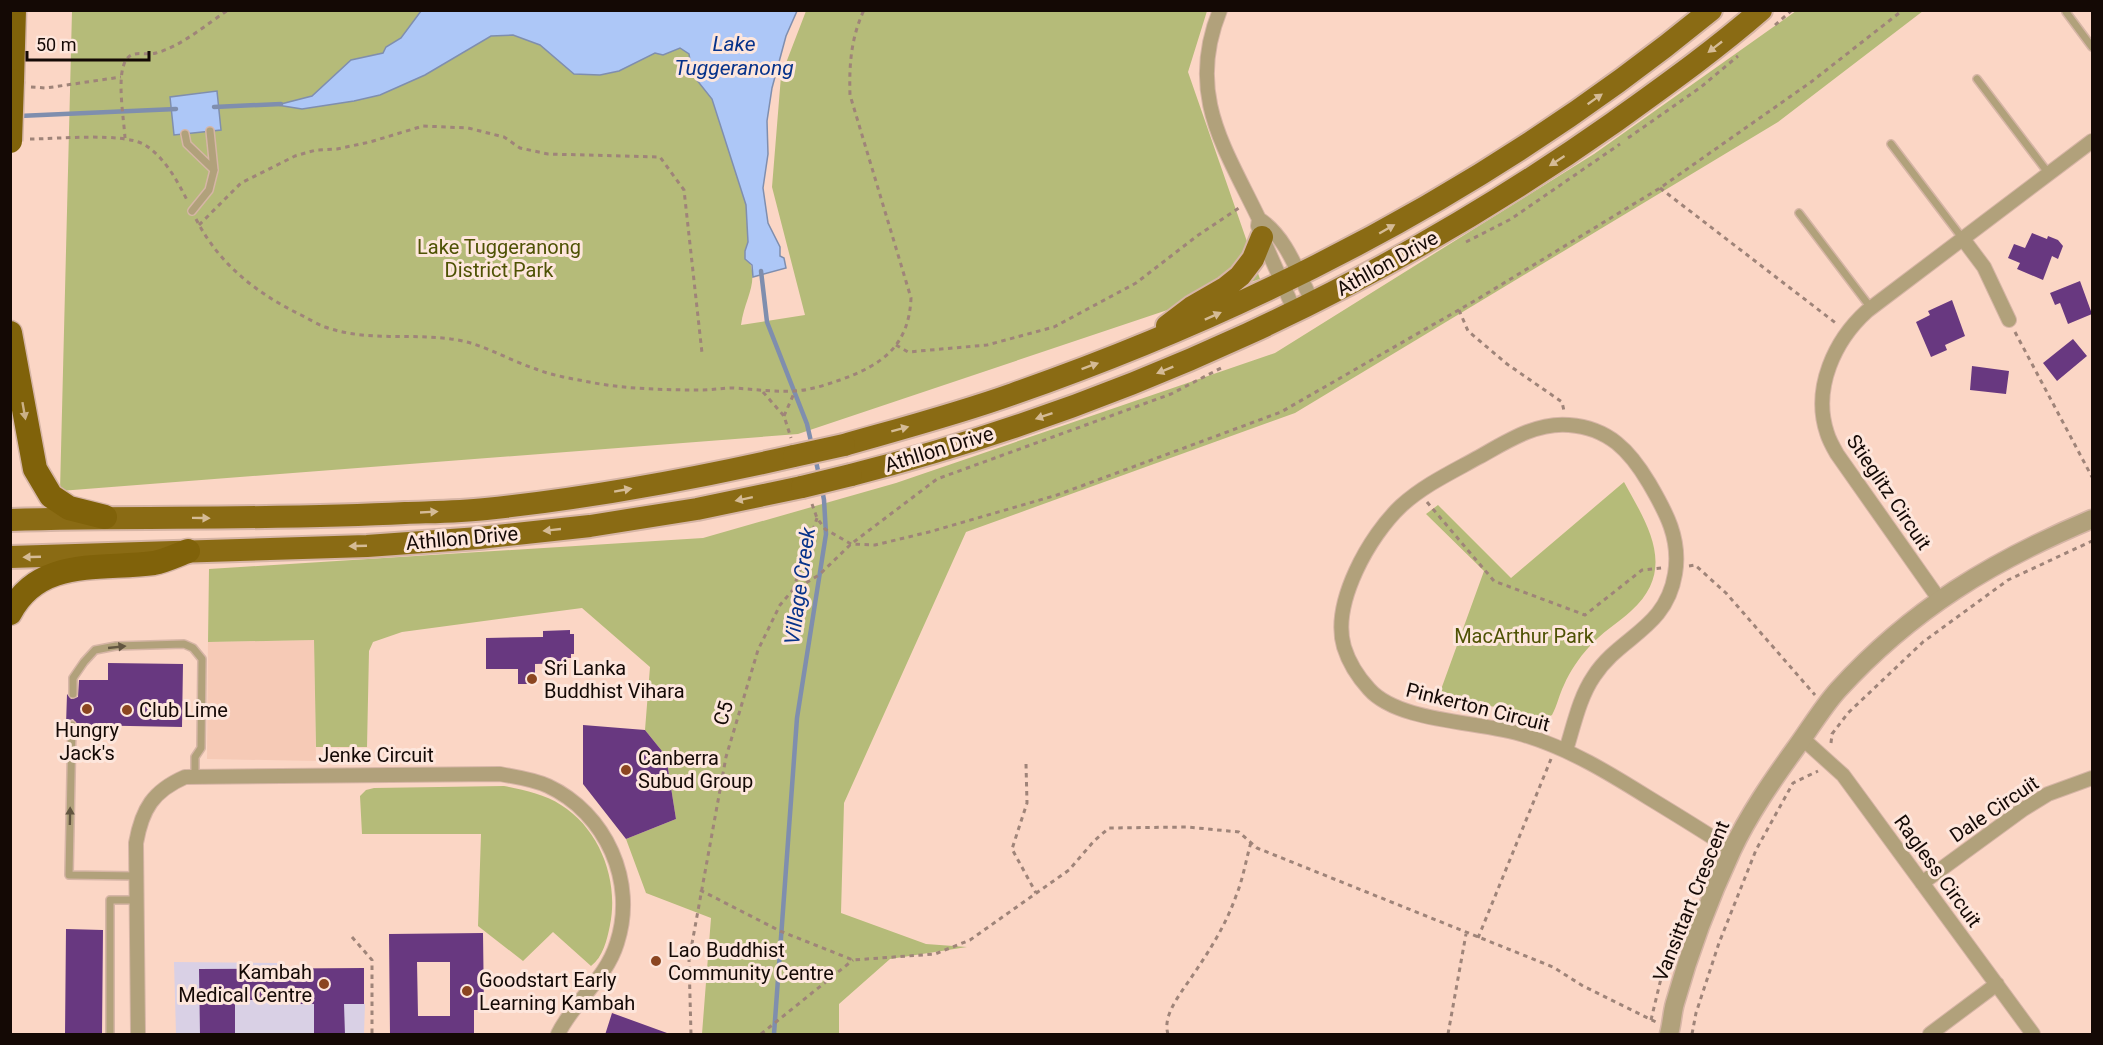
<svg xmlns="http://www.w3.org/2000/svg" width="2103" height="1045" viewBox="0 0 2103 1045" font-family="Roboto,sans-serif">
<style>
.built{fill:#f6cab6}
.industrial{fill:#d9d0e5}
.green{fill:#b5bb79}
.water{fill:#adc7f7;stroke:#7f8eae;stroke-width:1.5}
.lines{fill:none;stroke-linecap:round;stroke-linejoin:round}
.stream{stroke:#7f8eae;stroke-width:4.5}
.building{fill:#683880;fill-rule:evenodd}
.service-casing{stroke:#d6b5a6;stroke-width:10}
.minor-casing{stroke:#d6b5a6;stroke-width:16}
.tertiary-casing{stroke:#d6b5a6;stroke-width:21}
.primary-casing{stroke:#d6b5a6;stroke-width:26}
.trunk-casing{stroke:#d6b5a6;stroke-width:27}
.path{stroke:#9f8479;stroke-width:3;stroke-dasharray:4.5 4.5;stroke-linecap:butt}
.service{stroke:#b1a17b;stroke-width:7}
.minor{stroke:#b1a17b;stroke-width:14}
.tertiary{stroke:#b1a17b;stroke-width:18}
.primary{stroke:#8a6b14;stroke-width:22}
.trunk{stroke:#80620a;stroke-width:24}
.primary-bridge-casing{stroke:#d6b5a6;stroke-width:26;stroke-linecap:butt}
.trunk-bridge-casing{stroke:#d6b5a6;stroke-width:27;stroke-linecap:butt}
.primary-bridge{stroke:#8a6b14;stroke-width:22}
.trunk-bridge{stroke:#80620a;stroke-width:24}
.oneway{fill:#d5bb96}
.oneway2{fill:#cbb188}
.oneway3{fill:#625540}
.poi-dot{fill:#8b4520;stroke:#fde6dc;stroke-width:2}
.labels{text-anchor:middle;stroke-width:6;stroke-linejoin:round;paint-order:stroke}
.park-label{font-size:20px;fill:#4e5204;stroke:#fde6dc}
.street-label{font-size:20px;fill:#140905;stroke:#fde6dc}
.poi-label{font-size:20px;fill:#140905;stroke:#fde6dc;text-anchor:start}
.water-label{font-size:21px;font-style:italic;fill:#06328a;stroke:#fde6dc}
</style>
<rect width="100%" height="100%" fill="#fbd6c5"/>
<path class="built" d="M314,640L316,761L207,759L208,642Z"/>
<path class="industrial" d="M174,962L285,963L284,1003L365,1004L364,1034H176Z"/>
<path class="green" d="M72,11H421L401,38L386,47L383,53L351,60L312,96L425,75L491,36L513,35L540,45L574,74L619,71L655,52L663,55L680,48L689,54L692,74L712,99L746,205L748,242L745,251C762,282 745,295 741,325L805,315L772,187L781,76L806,11H1207L1188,72L1260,279L798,434L60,491Z
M1796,11H1923L1778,122L1295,413L966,532L844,803L841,913L926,944L967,947L890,959L839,1004V1034H702L711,918L646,893L626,839L676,819L666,756L645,730L650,667L582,608L402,632L373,642L369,651L367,747H316L314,640L208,642L209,569L703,538L896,483L1275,353L1594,154Z
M1624,482C1647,524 1678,569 1631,611C1618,623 1601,633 1589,647C1579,658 1570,671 1564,685C1559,695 1557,706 1552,715L1546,718L1439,695L1484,571L1426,514L1438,505L1511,578Z
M504,786C524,790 544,794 561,805C600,829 619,881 610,925C607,940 603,957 591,966L553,932L523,961L478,926L481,834H362L360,796L366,790L374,788Z"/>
<path class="water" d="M421,11H797L786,36L772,88L767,121L768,154L763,188L768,223L780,247V256L784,258L786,268L753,277L752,265L745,259V251L748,242L746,205L712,99L692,74L689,54L680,48L663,55L655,53L619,71L600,75L574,74L540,45L513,35L491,36L425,75L380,95L354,101L302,109L277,105L312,96L351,60L383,53L386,47L401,38Z
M217,91L221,130L174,135L170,97Z"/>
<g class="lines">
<path class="stream" d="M214,107L281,104
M19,116L176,109
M761,271L767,322L807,424L812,446
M815,457L819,475
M774,1034L797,718L826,534L824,500L822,489"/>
</g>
<path class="building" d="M2032,233L2047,239L2048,236L2058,240L2063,246L2058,259L2052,256L2043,280L2017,269L2020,263L2008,258L2014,244L2025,248Z
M2080,281L2092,314L2068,324L2060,303L2055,305L2050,293Z
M1952,300L1965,336L1945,345L1947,350L1931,357L1916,322L1930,315L1928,311Z
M2073,339L2087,356L2057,381L2043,363Z
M1972,366L2009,371L2006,394L1970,390Z
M570,630V634H574V654H571V658H566V663L535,664V684H518V669H486V638L543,637V631Z
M108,663L183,664L182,727L78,725L73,719L69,720L66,725L67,694L71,699L78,697L79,680H108Z
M583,725L645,730L666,756L676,819L626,839L583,784Z
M66,929L103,930L102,1035H65Z
M483,933L484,1010H474V1035H390L389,934ZM417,962H450V1016H418Z
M364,968V1004H344L345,1035H314V1004H284V1000H235V1035H200L199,969Z
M612,1013L667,1033V1035H605Z"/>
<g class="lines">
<g class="service-casing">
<path id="service" d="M2066,12L2092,47
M1977,79L2049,174
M185,134L187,144L214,170
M1891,144L1963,239
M192,211L209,190L214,170L210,131
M1799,213L1871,308
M73,694V678L84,662L95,650L116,646L184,644L193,648L202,659L201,748L195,757V777
M72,725L69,875L136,876
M110,1034V900H137"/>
</g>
<g class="minor-casing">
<path id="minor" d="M1220,10C1186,94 1224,146 1259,219L1258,226L1262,237L1295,312
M1259,219C1287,237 1298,274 1313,303
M1963,239L1984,267L2009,320
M1939,599L1837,454C1833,447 1829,440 1827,433C1812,388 1835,340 1867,311L2092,141
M1803,739L1843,775L2033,1034
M1566,750C1574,725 1579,698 1594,676C1620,636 1666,629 1675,574C1681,539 1666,512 1649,483C1630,451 1609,428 1569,425C1536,422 1506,442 1479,457C1452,472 1424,485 1401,506C1370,535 1331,603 1344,647C1349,663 1358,677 1369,689C1399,723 1481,721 1524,735C1570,749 1609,773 1649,798C1677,815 1705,832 1732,850
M1922,883L2022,810L2048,794L2092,778
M138,1034L136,843C142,809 153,791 185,777L500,774C516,777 533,779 548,786C606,813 637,882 617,943C606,979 574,1001 558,1034
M1930,1034L1997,984"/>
</g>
<g class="tertiary-casing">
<path id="tertiary" d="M1669,1034C1672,1024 1672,1013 1675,1003C1689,953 1710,897 1732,850C1749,814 1772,781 1795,749C1809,730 1822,708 1838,690C1912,609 1992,561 2092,519"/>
</g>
<g class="primary-casing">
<path id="primary" d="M1167,326L1192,307L1225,288L1240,276L1253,259L1262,237
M844,445C900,429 957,414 1013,394C1265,306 1504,180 1711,10
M851,475C1123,406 1383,285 1613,123C1663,87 1714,51 1761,10
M10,520C142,516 273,520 405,513C432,512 459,512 486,509C590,498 693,479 794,456
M10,557L367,546L479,538L590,526L697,509L802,487"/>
</g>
<g class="trunk-casing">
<path id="trunk" d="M12,81L14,10
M10,333L35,469L51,496L69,508L105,517
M10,613C39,557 100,570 154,563C165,561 177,555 188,551"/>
</g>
<path class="path" d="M1775,25L1792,10
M31,87L46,88L121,77
M125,138C124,119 116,76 126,60C133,49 146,56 156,53C180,47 207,24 228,10
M1628,138L1701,87L1738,56
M30,139C57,139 124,132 145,145C164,157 177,180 187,200
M1660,188L1837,324
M196,219C219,264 256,293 301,315C309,319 317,324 325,327C368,342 408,333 451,339C480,342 508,360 536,369C551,375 568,378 584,381C622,389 663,390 701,390C712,390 722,388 733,388C753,389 771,392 792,391C808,391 825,385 840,380C882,365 909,346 911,298L850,95C849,65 851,38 864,10
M199,225L241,183L295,156L316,150L337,149L370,142L423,126L468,128L504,137L520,148L548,154L660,157L684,190L702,353
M1466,242L1511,219L1620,144
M1459,310L1468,331L1507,364L1562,402L1564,411
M2015,332L2092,477
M896,345L908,352L987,345L1054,327L1136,283L1197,236L1239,208
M763,392L784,416L791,438
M784,416L795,391
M1427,502L1494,581L1585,615L1642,570L1662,568
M812,504L817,518L825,529L851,544L875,545L929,532L1057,495L1281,412L1476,300L1660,188L1811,82L1903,10
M1689,566L1695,565L1726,593L1815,695
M793,590L817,518
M1831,743L1832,734L1848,713L1923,642L2008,580L2092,541
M1026,764L1027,803L1012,849L1036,893
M700,890L780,931L853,960L935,954L970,940L1069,870L1094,841L1109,828L1187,827L1239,832L1257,848L1553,967L1583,986L1656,1022
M352,937L372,960V1034
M1478,938L1551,759
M1651,1020L1664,966
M691,1034L689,960L726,757L758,650L780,605L792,591L819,575L851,544L937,479L1171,394L1223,367
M761,1034L853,960
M1168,1034C1163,1019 1175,1001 1184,988C1204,959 1224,930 1236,896C1243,879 1246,860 1251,842
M1448,1034L1466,934
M1692,1034L1696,1013L1719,943L1756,850L1793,783L1818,771"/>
<use href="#service" class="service"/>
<use href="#minor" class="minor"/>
<use href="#tertiary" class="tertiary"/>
<use href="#primary" class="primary"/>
<use href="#trunk" class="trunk"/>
<g class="primary-bridge-casing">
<path id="primary-bridge" d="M794,456L844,445
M802,487L851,475"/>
</g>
<g class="trunk-bridge-casing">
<path id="trunk-bridge" d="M10,141L12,81"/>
</g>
<use href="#primary-bridge" class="primary-bridge"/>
<use href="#trunk-bridge" class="trunk-bridge"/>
</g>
<defs><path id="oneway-solid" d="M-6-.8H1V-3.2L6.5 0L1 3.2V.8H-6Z" transform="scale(1.5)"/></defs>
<g class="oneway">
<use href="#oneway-solid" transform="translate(1715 47) rotate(142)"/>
<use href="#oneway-solid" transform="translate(1595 99) rotate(-35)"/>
<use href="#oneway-solid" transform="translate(1557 161) rotate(147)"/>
<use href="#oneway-solid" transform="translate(1387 229) rotate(-30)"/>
<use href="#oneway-solid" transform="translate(1213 316) rotate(-24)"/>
<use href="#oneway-solid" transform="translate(1090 366) rotate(-20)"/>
<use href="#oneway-solid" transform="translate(1165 370) rotate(158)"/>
<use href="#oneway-solid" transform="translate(1044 416) rotate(161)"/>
<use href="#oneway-solid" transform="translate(900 429) rotate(-15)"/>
<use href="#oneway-solid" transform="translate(623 490) rotate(-10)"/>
<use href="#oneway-solid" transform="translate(744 499) rotate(168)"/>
<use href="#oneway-solid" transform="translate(429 512) rotate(-3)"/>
<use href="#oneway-solid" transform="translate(201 518) rotate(1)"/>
<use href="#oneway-solid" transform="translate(552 530) rotate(174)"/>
<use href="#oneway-solid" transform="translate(358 546) rotate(178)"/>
<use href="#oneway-solid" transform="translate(32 557) rotate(178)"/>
</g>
<use class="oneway2" href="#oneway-solid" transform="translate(24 411) rotate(80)"/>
<g class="oneway3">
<use href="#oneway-solid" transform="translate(117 647) rotate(-6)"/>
<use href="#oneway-solid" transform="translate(70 816) rotate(-89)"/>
</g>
<g class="poi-dot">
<circle cx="532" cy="679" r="6"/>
<circle cx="87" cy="709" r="6"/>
<circle cx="127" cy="710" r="6"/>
<circle cx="626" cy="770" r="6"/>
<circle cx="656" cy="961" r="6"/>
<circle cx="324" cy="984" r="6"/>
<circle cx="467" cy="991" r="6"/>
</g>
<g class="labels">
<g class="park-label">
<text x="499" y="254">Lake Tuggeranong<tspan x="499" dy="23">District Park</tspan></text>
<text x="1524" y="643">MacArthur Park</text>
</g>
<g class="street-label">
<text transform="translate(1387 263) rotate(-29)" y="7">Athllon Drive</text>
<text transform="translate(939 449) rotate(-17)" y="7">Athllon Drive</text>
<text transform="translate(1889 492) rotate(56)" y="7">Stieglitz Circuit</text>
<text transform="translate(462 538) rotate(-5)" y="7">Athllon Drive</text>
<text transform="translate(1478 707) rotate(14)" y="7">Pinkerton Circuit</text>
<text transform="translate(723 713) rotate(-73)" y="7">C5</text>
<text x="376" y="762">Jenke Circuit</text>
<text transform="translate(1994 809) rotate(-34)" y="7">Dale Circuit</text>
<text transform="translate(1938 871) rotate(54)" y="7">Ragless Circuit</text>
<text transform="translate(1691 901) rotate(-68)" y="7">Vansittart Crescent</text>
</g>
<g class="poi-label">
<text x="544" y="675">Sri Lanka<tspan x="544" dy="23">Buddhist Vihara</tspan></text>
<text x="139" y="717">Club Lime</text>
<text x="87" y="737" text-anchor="middle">Hungry<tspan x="87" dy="23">Jack's</tspan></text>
<text x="638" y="765">Canberra<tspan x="638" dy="23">Subud Group</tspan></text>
<text x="668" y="957">Lao Buddhist<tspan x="668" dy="23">Community Centre</tspan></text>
<text x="312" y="979" text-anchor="end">Kambah<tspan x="312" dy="23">Medical Centre</tspan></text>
<text x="479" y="987">Goodstart Early<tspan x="479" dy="23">Learning Kambah</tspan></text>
</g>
<g class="water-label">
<text x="734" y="51">Lake<tspan x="734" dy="24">Tuggeranong</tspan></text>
<text transform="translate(800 586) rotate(-82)" y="7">Village Creek</text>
</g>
</g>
<rect width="2103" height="1045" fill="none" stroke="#140905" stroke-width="24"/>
<path d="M27 51v9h122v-9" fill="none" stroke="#140905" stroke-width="3"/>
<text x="36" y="51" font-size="18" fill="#140905" stroke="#fde6dc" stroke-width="4.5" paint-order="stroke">50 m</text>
</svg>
